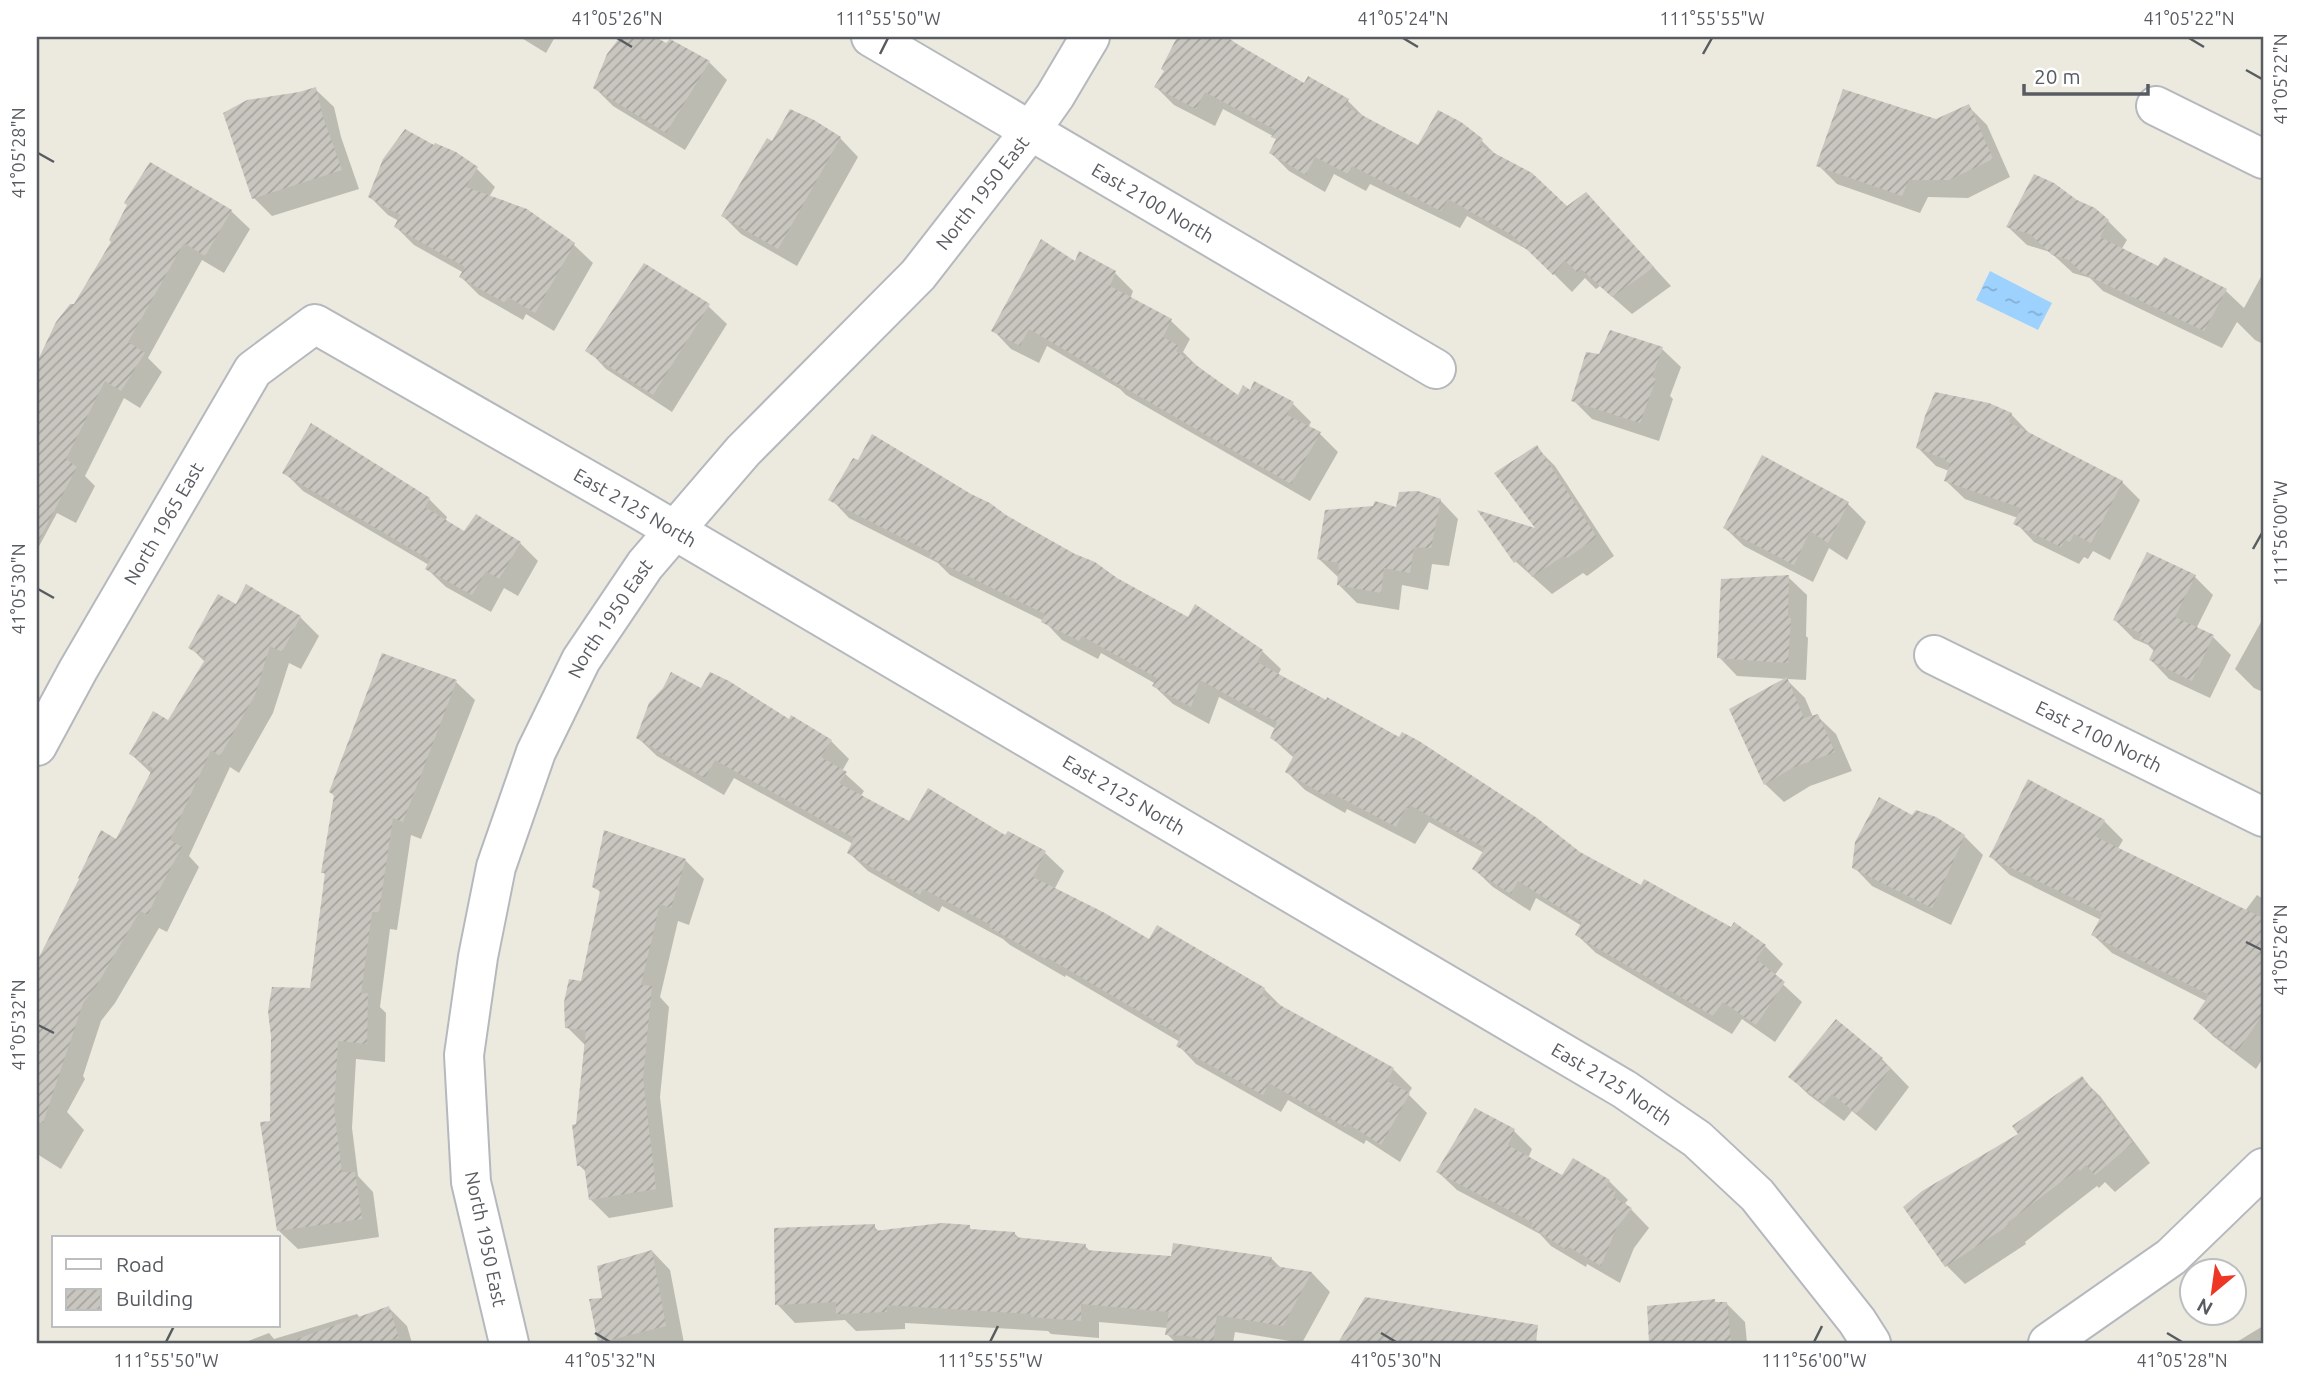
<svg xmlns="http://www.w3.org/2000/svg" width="2300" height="1380" viewBox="0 0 2300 1380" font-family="Ubuntu,sans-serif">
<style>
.water{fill:url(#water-ripples)}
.shadow{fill:#0003}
.building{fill:url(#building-hatch)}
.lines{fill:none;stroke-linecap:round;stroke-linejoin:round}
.street-casing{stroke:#b5b8bd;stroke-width:42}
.street{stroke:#fff;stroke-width:38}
.ticks{fill:none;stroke:#585c61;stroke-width:2.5}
.labels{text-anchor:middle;stroke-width:5;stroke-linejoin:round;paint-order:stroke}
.street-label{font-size:19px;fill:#585c61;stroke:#fff}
.neatline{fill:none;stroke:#585c61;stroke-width:2.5}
.ticks-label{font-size:18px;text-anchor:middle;fill:#585c61}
</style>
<defs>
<pattern id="water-ripples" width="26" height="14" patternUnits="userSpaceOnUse" patternTransform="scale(1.75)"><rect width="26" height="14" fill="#9dd2ff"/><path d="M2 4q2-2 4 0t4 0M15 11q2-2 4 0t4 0" fill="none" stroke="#83aed2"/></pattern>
<pattern id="building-hatch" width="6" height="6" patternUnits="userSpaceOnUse" patternTransform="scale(1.75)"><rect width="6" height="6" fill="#c9c6bf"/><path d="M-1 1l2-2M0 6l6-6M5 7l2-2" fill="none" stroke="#a6a49f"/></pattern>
</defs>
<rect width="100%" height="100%" fill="#eceadf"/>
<path class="water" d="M1990,271L2052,303L2038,330L1976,300Z"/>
<path class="shadow" d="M520,37H555L546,53Z
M623,37H639L656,46L709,62L727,80L685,150L613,106L595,88L608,55Z
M1179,37H1228L1241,48L1304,85L1348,101L1366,119L1419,147L1481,140L1498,157L1567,208L1604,213L1671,286L1632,314L1600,286L1596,289L1585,278L1572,292L1533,253L1467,216L1460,228L1370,184L1366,191L1334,174L1325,192L1289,171L1271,153L1277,140L1273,136L1223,109L1215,126L1174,105L1156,87L1165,71Z
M315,89L334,107L341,137L359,189L272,216L254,198L299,94Z
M1968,106L1987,125L2010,177L1968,198L1928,197L1920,213L1837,184L1818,165L1936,121Z
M840,138L858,157L797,266L741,234L723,216L773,143Z
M435,148L455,154L477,169L495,187L489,197L526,211L574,245L593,263L554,331L526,314L523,320L479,295L461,277L464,273L414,245L396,227L399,221L388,215L370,197Z
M231,211L250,229L224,273L202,260L148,358L162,372L140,408L124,398L85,476L95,486L76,523L57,513L37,550V367L57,323L75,306Z
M2108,221L2127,240L2121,250L2158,269L2226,291L2244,308L2263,273V344L2255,340L2237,322L2222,348L2103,291L2090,278L2073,273L2050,252L2027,245L2008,227Z
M1076,264L1115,273L1133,291L1130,299L1171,321L1190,339L1183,352L1196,365L1238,397L1251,392L1293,404L1311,422L1308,428L1320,434L1338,452L1310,501L1126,395L1120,389L1047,346L1039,363L1011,349L993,330Z
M708,306L727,324L672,412L606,369L588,350Z
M1662,349L1681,367L1670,396L1673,399L1659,441L1592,419L1573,400L1600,356Z
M2011,414L2029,433L2122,482L2140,500L2110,560L2093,551L2088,559L2084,557L2079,564L2034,542L2016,523L2018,518L1965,499L1946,481L1949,471L1936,466L1918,448Z
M1536,447L1555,466L1614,556L1587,576L1583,573L1552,594L1515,561L1539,531Z
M284,472L429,499L447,517L445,522L465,534L520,543L538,561L518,596L504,588L491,612L446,587L427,569L429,565L303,491Z
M831,499L1005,516L1189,620L1262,651L1281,669L1278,675L1579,854L1641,887L1765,946L1783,964L1774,976L1802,1002L1775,1042L1742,1019L1732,1034L1596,953L1577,935L1582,926L1536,898L1530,911L1493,887L1474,869L1484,853L1429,822L1415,844L1347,809L1345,813L1305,790L1287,772L1294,758L1272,738L1276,729L1219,697L1209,724L1173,704L1154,686L1156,684L1101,653L1098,659L1062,640L1044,621L950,575L938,563L849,518Z
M1440,500L1458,519L1449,566L1432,564L1428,590L1402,585L1399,610L1357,603L1339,585V578L1319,559L1397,509Z
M1848,504L1866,522L1847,560L1829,548L1813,582L1744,546L1725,528Z
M1788,577L1807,595L1806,636L1808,638L1806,680L1737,676L1719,657Z
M2195,577L2213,595L2196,629L2213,637L2231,655L2210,698L2169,679L2151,660L2154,651L2148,645L2134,639L2115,620Z
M236,606L300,617L319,636L301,669L289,663L273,713L239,773L230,767L189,856L199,867L167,932L159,928L115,1003L101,1021L83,1076L85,1079L67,1112L84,1130L61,1169L37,1154V955L41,957L117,841L152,774L131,754L168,722L205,662L190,647Z
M2261,622L2263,623V692L2254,688L2235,669Z
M1787,680L1805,698L1813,717L1817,716L1836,734L1852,771L1810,786L1784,802L1765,784L1731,710Z
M456,682L475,700L421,839L411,835L397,930L390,929L380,1007L386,1013L385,1062L356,1059L352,1128L358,1176L373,1192L379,1237L298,1249L279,1231L272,1122L311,990L326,876L323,872L335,797L331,792Z
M664,689L701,691L790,721L831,741L849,759L842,771L864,791L860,797L909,824L1006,837L1008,833L1045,853L1064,871L1054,890L1149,941L1264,989L1284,1009L1393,1069L1412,1088L1408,1094L1427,1113L1400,1162L1366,1140L1364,1144L1288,1100L1281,1112L1196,1064L1178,1045L1180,1042L1066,975L1065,977L1010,945L1003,939L942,906L939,912L868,871L849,853L853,844L734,778L724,795L657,756L638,738Z
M2029,781L2104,821L2123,840L2117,850L2245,911L2257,895L2263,899V1058L2256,1069L2214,1037L2195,1019L2206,1001L2112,953L2093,935L2101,920L2010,875L1991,857Z
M1913,817L1964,836L1983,855L1951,925L1872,886L1854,867Z
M685,860L704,879L689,925L678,921L660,997L669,1007L660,1097L673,1207L609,1218L591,1200L587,1173L579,1165L577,1126L586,1046L567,1027L582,983L602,894L594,886Z
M1882,1059L1909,1087L1876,1131L1852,1111L1844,1121L1809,1095L1790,1077Z
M2081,1078L2100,1096L2150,1163L2115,1192L2105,1182L2099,1188L2097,1186L2025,1242L2026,1244L1965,1284L1947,1266L2021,1134Z
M1514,1131L1532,1149L1528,1158L1563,1178L1574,1160L1609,1181L1628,1200L1625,1203L1649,1228L1634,1248L1620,1283L1587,1264L1586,1267L1551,1246L1540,1234L1457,1190L1438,1172Z
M874,1226L879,1232L969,1227L973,1231L1014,1233L1020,1239L1085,1246L1091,1252L1173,1258H1271L1282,1269L1312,1273L1330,1292L1302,1343L1235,1332L1233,1343H1176L1167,1334L1168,1328L1099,1322V1338L1051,1334L1048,1331L905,1323V1329L856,1331L845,1320L795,1323L777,1304Z
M652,1251L670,1270L684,1343H600L591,1301L604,1299Z
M1715,1301L1717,1304L1726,1303L1745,1322L1747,1343H1650L1649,1307Z
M389,1308L407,1326L412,1343H243L269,1333L274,1339L357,1314L360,1318Z
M1521,1326L1538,1343H1350L1343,1337Z
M2263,1326V1343H2235Z"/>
<path class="building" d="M620,37H656L666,43L670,39L710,61L666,133L593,88L607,54Z
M1177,37H1225L1304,83L1308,76L1349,99L1345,106L1418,145L1438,110L1461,122L1483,139L1479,145L1532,173L1567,206L1586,192L1654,267L1612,297L1581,269L1577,272L1565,261L1553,275L1512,235L1448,199L1441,211L1352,166L1348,174L1315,157L1306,175L1269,153L1276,139L1271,137L1275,130L1205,92L1196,109L1154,87L1164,71L1161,69Z
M316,87L323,117L342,170L252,199L223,113L247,100L299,92Z
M1843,89L1936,119L1969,104L1993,159L1949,180H1909L1902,196L1816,166Z
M790,109L814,120L841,137L778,249L721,216L767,138L772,141Z
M405,129L434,145L435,143L456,152L478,167L466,187L527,209L575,243L535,313L508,297L505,303L459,277L465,267L394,227L400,215L368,197L383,159Z
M150,162L232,210L205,256L184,243L128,342L145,353L121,391L105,381L66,459L77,467L37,544V362L56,322L70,304H74L111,242L109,240L127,205L124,203Z
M2034,174L2054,183L2077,200L2095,208L2109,220L2100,237L2158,266L2164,257L2227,289L2204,331L2082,273L2069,260L2052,255L2030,234L2006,227Z
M1041,239L1075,261L1079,251L1116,271L1110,286L1172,319L1163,337L1179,346L1176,351L1238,395L1243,385L1250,390L1254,381L1294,402L1287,415L1321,432L1291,484L1106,377L1107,375L1029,329L1020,346L991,331Z
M644,263L710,304L653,395L585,351Z
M1610,330L1663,347L1652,377L1656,379L1640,423L1571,401L1586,352L1599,354Z
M1935,392L1989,403L2012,413L2009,422L2123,481L2091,543L2074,534L2070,542L2065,540L2061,547L2013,524L2021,508L1944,481L1950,463L1945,461V459L1916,448L1925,416Z
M311,423L430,498L425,507L464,531L476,514L521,542L499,579L486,571L472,595L425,569L430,560L282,473Z
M872,434L971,494L990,503L1006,515L1075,554L1095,562L1117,578L1188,617L1195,604L1263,650L1257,662L1326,700L1327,697L1399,737L1402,732L1419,741L1537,818L1580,852L1641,885L1644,879L1731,927L1734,922L1766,945L1756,959L1785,982L1756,1025L1723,1002L1713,1016L1575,935L1582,922L1518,881L1511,894L1472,869L1485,848L1410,805L1409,809L1406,807L1396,827L1328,791L1326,796L1285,772L1295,753L1270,738L1277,722L1200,680L1191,707L1152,686L1157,678L1082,636L1079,641L1041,622L1045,614L929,557L932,553L828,500L853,458L858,460Z
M1537,445L1597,537L1567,558L1563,556L1532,577L1520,559L1514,563L1477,510L1535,528L1494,473Z
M1762,455L1849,502L1828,543L1810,531L1794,565L1723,528Z
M1418,491L1441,499L1431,548L1414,547L1410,573L1384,568L1381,593L1337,585L1339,563L1317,559L1325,510L1373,506L1375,501L1396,507L1399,492Z
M2147,552L2196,575L2175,617L2214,635L2192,681L2149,660L2155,647L2139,639L2142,634L2113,620Z
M1789,575L1788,618H1791L1788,663L1717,658L1721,579Z
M246,584L301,616L282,652L270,646L255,695L220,756L211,750L170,840L182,847L159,890L148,915L140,911L97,985L83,1003L43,1123L37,1122V961L79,879L78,878L101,830L116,839L153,768L129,754L153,711L168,720L206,658L188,648L218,594L236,604Z
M382,653L457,680L403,822L393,818L379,912H372L361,994L368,993L367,1044L338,1041L334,1109L342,1172H355L362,1219L277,1231L260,1122L270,1121L271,1036L268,1011L272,987L310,988L325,873H321L334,795L329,792Z
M671,672L701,688L710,672L729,681L789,719L791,715L832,740L821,757L847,772L839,783L909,821L928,788L1005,835L1008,831L1046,851L1033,877L1103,912L1149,939L1157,925L1265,988L1262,995L1394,1068L1387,1081L1410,1093L1381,1145L1347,1123L1345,1127L1269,1083L1263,1095L1176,1046L1181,1036L1048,958L1047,960L989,927L991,925L923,889L920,895L847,853L854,838L715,760L705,778L636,738L649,703L663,688Z
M1787,677L1804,718L1818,714L1835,752L1792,768L1764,785L1729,709Z
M2028,779L2105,820L2096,837L2263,918V1014L2237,1052L2193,1019L2209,995L2091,935L2103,913L1989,857Z
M1879,797L1912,815L1916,810L1936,817L1965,835L1932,908L1852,868L1855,842Z
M604,830L686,859L671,908L660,904L641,985L652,986L643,1078L656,1189L589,1200L584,1165L577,1166L572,1125L576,1124L586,1030L565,1028L564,1002L569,979L581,981L600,891L592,887Z
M1836,1019L1883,1058L1880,1060L1891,1068L1857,1114L1832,1094L1824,1104L1788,1077Z
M2082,1076L2133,1143L2095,1175L2086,1165L2080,1171L2078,1169L2007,1223L2009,1225L1945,1267L1903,1207L1922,1191L2018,1134L2012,1126Z
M1475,1108L1515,1129L1508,1145L1562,1175L1573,1158L1610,1180L1606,1186L1616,1192L1613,1197L1632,1208L1616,1229L1601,1266L1569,1247L1567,1250L1531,1227L1533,1223L1436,1172Z
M942,1223L970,1225V1229L1015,1232L1014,1237L1086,1244L1085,1250L1171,1256L1173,1243L1272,1257L1269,1265L1312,1272L1283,1326L1217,1315L1213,1343L1188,1336L1165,1335L1169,1312L1081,1304V1321L1031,1317V1314L887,1305V1312L836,1314V1302L775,1305L774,1228L875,1224L874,1231Z
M652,1250L666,1326L598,1343L589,1299L602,1298L597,1266Z
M1365,1297L1538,1325L1536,1343H1338Z
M1715,1299V1302H1727L1731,1343H1649L1647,1306Z
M389,1306L399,1338L376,1343H298L297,1339Z"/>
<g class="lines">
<g class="street-casing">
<g id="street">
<path id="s1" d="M871,37L1436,369"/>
<path d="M2156,106L2263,159"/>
<path id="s2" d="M1934,655L2263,817"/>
<path id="s3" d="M37,746L78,670L253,370L315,324L635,507L1624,1089L1697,1139L1757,1195L1857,1321L1871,1343"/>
<path id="s4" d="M509,1343L471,1182L464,1055L478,957L496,867L536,752L581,660L645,565L743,451L918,275L1031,130L1055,96L1090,37"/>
<path d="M2048,1343L2171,1257L2263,1168"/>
</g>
</g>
<use href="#street" class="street"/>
</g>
<path class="ticks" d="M617,38L632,47M1403,38L1418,47M2189,38L2204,47M880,54L888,38M1703,54L1712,38M2246,70L2262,79M38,153L54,162M2253,549L2262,533M38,589L54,598M2246,942L2262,950M38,1025L54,1033M595,1333L610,1342M1381,1333L1396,1342M2167,1333L2182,1342M166,1342L174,1326M990,1342L998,1326M1814,1342L1822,1326"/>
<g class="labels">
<g class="street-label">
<text dy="7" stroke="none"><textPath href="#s4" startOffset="1325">North 1950 East</textPath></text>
<text dy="7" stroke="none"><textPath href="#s1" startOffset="327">East 2100 North</textPath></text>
<text dy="7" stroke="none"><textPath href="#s3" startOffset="880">East 2125 North</textPath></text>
<text dy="7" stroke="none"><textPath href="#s3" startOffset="256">North 1965 East</textPath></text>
<text dy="7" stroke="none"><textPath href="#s4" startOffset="758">North 1950 East</textPath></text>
<text dy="7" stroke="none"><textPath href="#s2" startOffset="184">East 2100 North</textPath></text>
<text dy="7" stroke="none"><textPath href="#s3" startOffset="1447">East 2125 North</textPath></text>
<text dy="7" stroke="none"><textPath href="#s3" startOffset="2014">East 2125 North</textPath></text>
<text transform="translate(486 1239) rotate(78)" y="7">North 1950 East</text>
</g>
</g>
<rect width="2300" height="1380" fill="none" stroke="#ffffff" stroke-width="77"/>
<rect x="52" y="1236" width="228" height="91" fill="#ffffff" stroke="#bcbec0" stroke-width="2"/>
<rect x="66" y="1259" width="35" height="10" fill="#ffffff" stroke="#bcbec0" stroke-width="2"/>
<text x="116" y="1272" font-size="21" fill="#585c61">Road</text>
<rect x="66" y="1289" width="35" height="21" fill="url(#building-hatch)" stroke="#bcbec0" stroke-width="2"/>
<text x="116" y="1306" font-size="21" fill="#585c61">Building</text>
<g transform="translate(2213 1292) rotate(209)"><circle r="33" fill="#ffffff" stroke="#bcbec0" stroke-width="2"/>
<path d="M0-5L12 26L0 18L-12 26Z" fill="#ed3724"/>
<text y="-10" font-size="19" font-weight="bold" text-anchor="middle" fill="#585c61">N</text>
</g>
<path d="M2024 84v10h124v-10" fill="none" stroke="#585c61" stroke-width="3.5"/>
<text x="2034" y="84" font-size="21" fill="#585c61" stroke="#ffffff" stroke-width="5" paint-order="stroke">20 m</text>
<rect x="38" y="38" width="2224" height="1304" class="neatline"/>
<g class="ticks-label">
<text x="617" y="25">41°05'26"N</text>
<text x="888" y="25">111°55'50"W</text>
<text x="1403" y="25">41°05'24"N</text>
<text x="1712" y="25">111°55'55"W</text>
<text x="2189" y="25">41°05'22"N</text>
<text transform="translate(2281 79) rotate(-90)" y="6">41°05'22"N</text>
<text transform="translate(19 153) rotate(-90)" y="6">41°05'28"N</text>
<text transform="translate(2281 533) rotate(-90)" y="6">111°56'00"W</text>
<text transform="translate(19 589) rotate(-90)" y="6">41°05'30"N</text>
<text transform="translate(2281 950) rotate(-90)" y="6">41°05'26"N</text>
<text transform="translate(19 1025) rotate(-90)" y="6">41°05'32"N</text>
<text x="166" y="1367">111°55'50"W</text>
<text x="610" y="1367">41°05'32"N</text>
<text x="990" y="1367">111°55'55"W</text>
<text x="1396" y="1367">41°05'30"N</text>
<text x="1814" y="1367">111°56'00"W</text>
<text x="2182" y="1367">41°05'28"N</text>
</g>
</svg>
